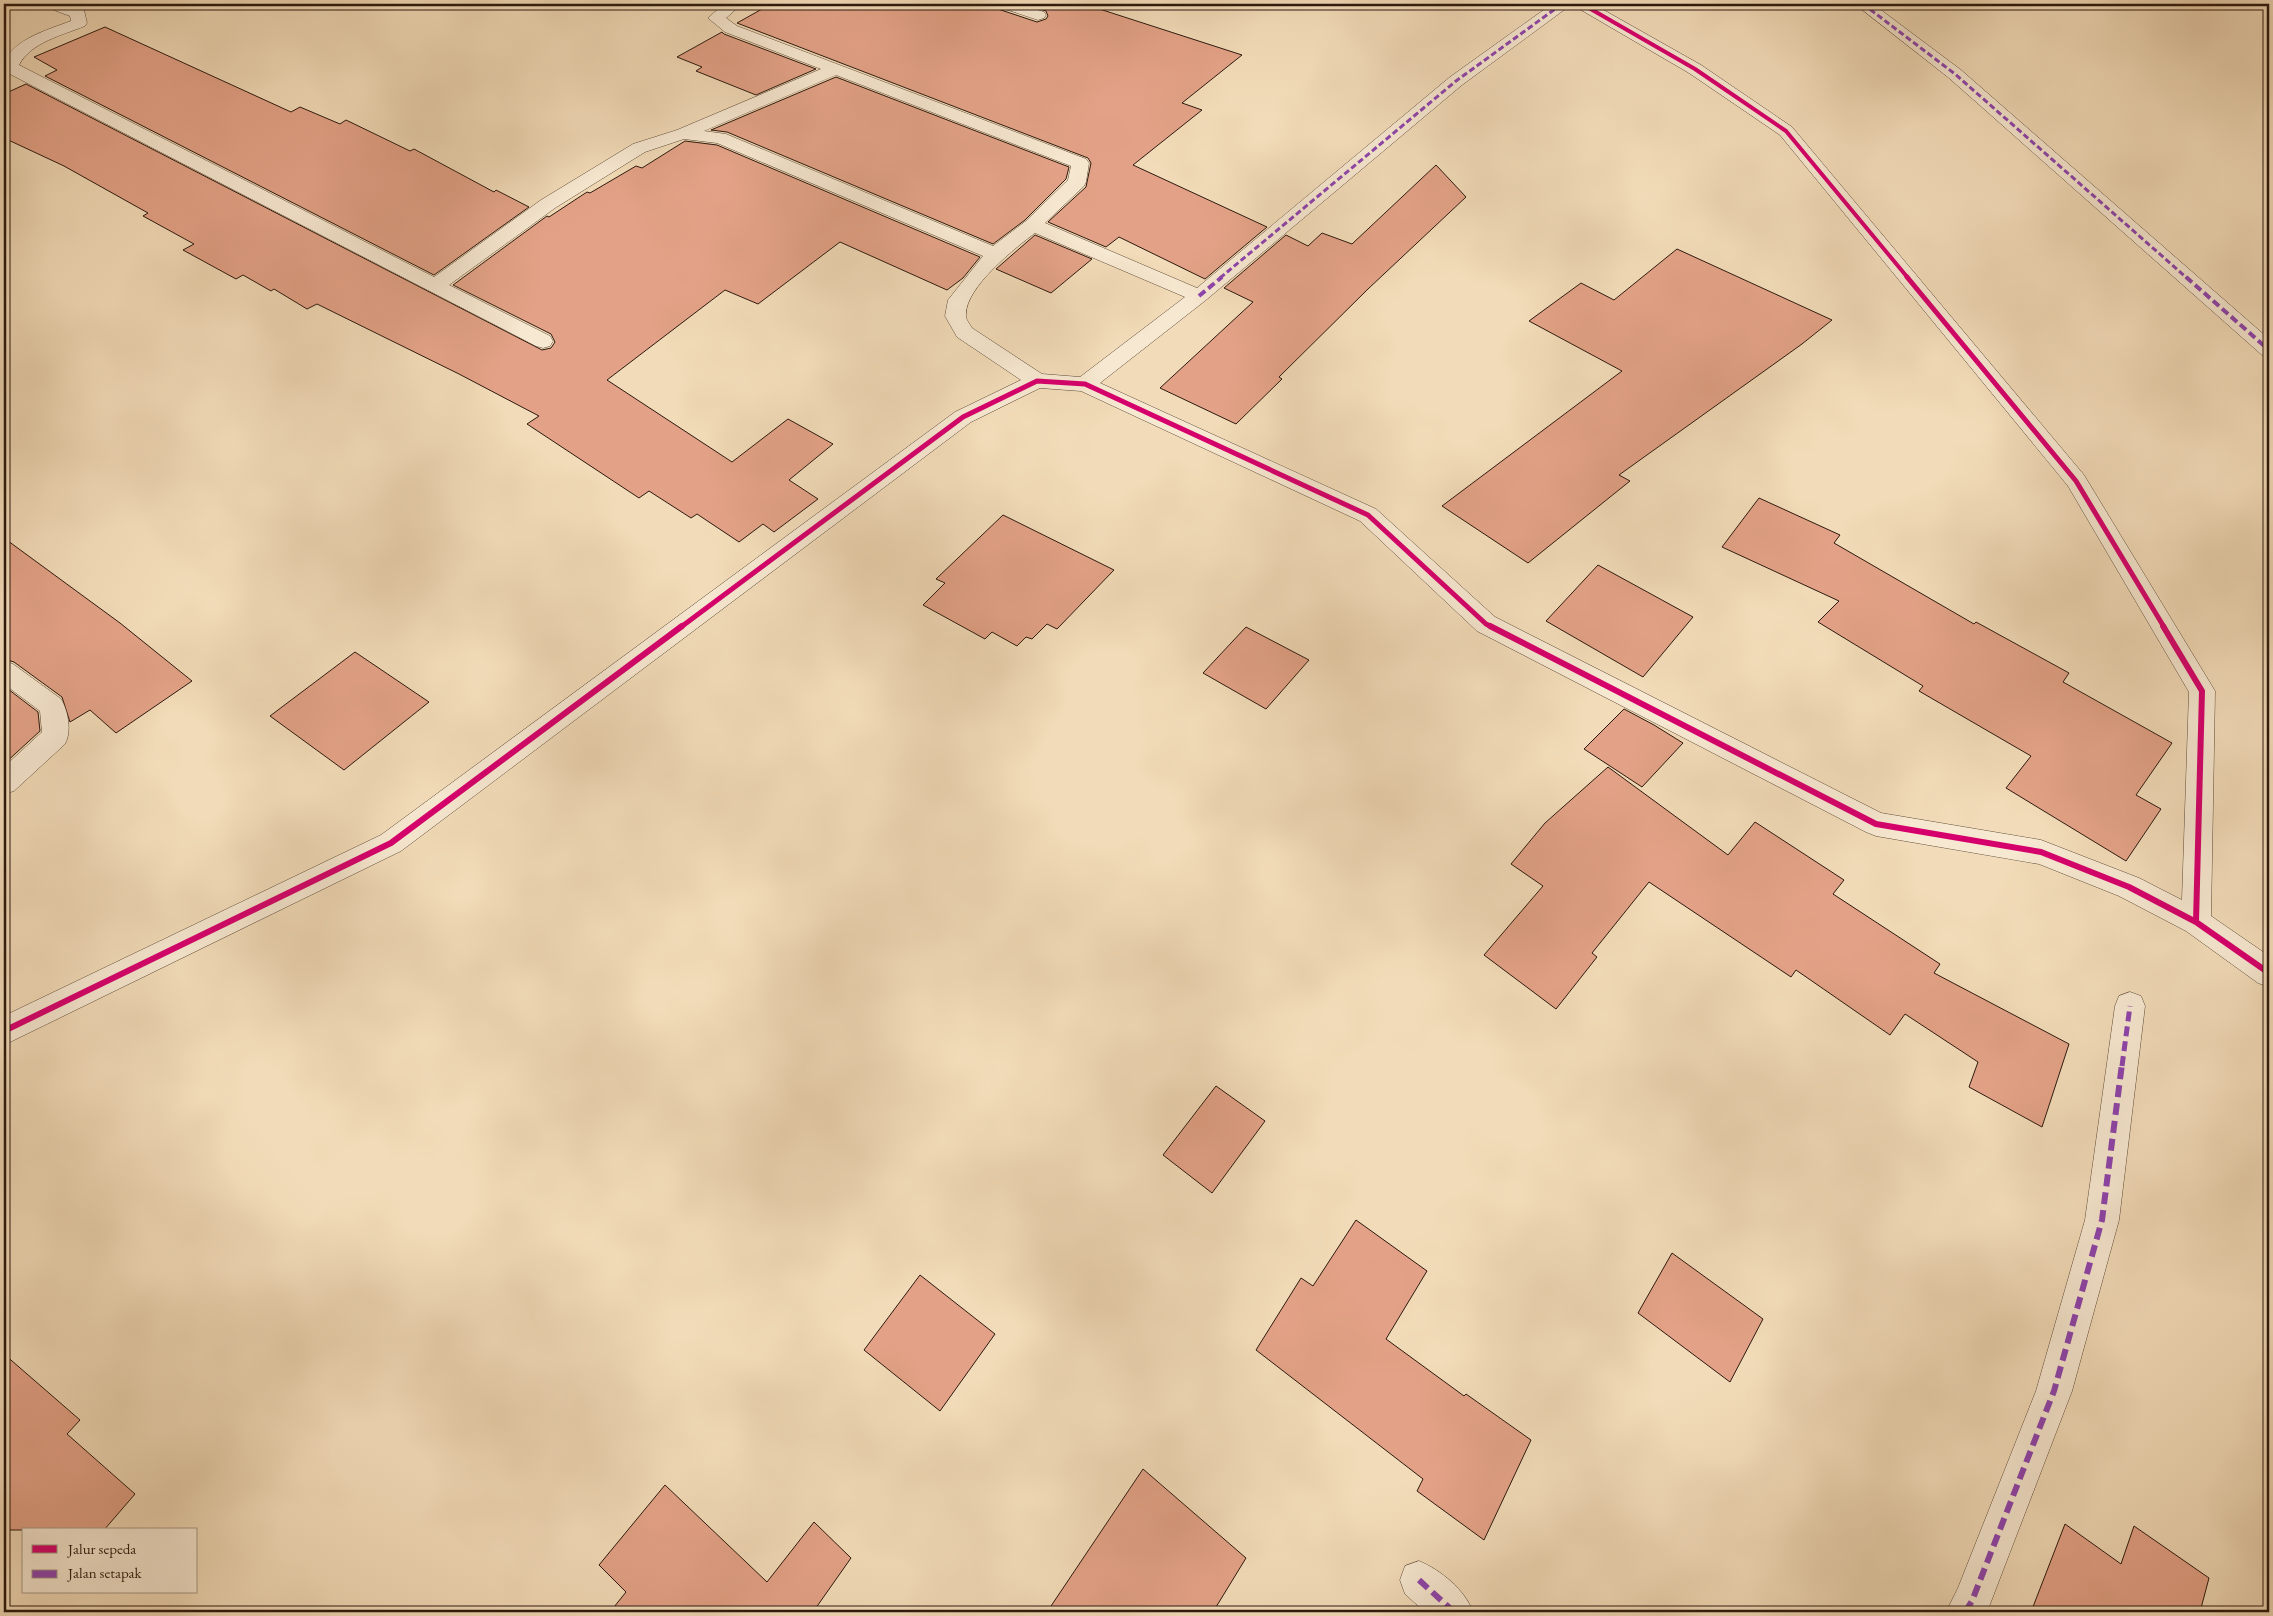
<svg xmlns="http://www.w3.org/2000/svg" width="2273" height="1616" viewBox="0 0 2273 1616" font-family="'EB Garamond',serif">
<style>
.building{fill:#e3a287;stroke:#2c190e}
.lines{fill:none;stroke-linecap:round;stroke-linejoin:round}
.minor-casing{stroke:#5e4a38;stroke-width:1}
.minor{fill:#f7e8d1;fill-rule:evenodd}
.quiet-far3{stroke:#8e44ad;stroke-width:3;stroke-dasharray:6 3;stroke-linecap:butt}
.quiet-far2{stroke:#8e44ad;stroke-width:4;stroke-dasharray:8 4;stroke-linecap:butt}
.quiet-far1{stroke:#8e44ad;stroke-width:5;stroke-dasharray:10 5;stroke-linecap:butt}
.quiet{stroke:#8e44ad;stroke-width:6;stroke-dasharray:12 6;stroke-linecap:butt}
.cycleway-far2-casing{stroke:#f7e8d1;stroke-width:5.5}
.cycleway-far1-casing{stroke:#f7e8d1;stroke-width:8}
.cycleway-casing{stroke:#f7e8d1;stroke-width:9}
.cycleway-far2{stroke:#d6006c;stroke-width:4}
.cycleway-far1{stroke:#d6006c;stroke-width:5}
.cycleway{stroke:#d6006c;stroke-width:6}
</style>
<rect width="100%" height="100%" fill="#f2dbb8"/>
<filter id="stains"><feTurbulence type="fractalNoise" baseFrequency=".004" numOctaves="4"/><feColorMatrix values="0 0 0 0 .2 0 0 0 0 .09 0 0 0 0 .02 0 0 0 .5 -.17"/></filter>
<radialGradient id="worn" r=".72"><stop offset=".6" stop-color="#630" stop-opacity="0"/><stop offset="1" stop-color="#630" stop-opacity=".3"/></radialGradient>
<path class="building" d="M771,4H995L998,9L1037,22L1046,19L1048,16L1046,11L1025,4H1084L1242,55L1182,103L1202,110L1133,165L1267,227L1205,279L1119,237L1106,247L1048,222L1086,187L1091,163L1088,158L737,23Z
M105,27L291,112L300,107L340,124L346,120L410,151L414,149L494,192L496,190L529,207L434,275L45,76L57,70L34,57Z
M722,32L724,34L816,69L756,95L696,71L702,67L677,57Z
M836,77L1069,167L1066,179L1025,220L993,244L727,132L711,130Z
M26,84L542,350L551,348L555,342L551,334L453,285L547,216L549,217L587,192L590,193L636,166L642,168L685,141L717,145L980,257L963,278L947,290L840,242L758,304L725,290L607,380L732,462L788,419L833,444L789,480L818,499L774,532L763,524L739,542L697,514L691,518L649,491L639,498L527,424L539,416L459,374L317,304L307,309L274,289L271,291L243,275L236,279L183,250L194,244L143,216L148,213L64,166L4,138V94Z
M1436,165L1466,197L1368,289L1279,377L1282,379L1236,424L1160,388L1253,302L1224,288L1286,235L1308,246L1322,233L1352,244Z
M1035,235L1092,259L1051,293L996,269Z
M1677,249L1832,320L1802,344L1619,475L1630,481L1528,563L1442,506L1622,371L1529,321L1581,283L1614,300Z
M1759,498L1840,535L1834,543L1974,624L1976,622L2069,673L2063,682L2172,743L2136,795L2161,809L2126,861L2006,788L2031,756L1919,691L1923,686L1818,622L1839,601L1722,547Z
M1003,515L1114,570L1057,629L1047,624L1032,639L1026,637L1017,646L992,632L985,639L923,605L945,583L936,579Z
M4,538L120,623L192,681L116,733L90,710L70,722L62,697L14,662L4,659Z
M1598,565L1693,617L1643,677L1546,621Z
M1246,627L1309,660L1266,709L1203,673Z
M355,652L429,702L344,770L270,716Z
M4,686L38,712L40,731L4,764Z
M1624,709L1654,725L1683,743L1642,787L1584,749Z
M1608,767L1728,855L1755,822L1844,880L1833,894L1940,964L1934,973L2069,1044L2042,1127L1969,1087L1978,1062L1905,1014L1890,1035L1796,970L1791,977L1649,882L1592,953L1597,957L1556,1009L1484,955L1543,886L1511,864L1545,823Z
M1216,1086L1265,1121L1212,1193L1163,1155Z
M1356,1220L1427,1271L1386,1339L1464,1396L1466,1394L1531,1440L1484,1540L1417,1491L1423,1479L1256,1350L1301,1278L1313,1286Z
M1672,1253L1763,1319L1730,1382L1638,1313Z
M920,1275L995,1334L940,1411L864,1350Z
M4,1354L80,1420L67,1434L135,1494L104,1530H4Z
M1143,1469L1246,1558L1213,1612H1047Z
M665,1485L767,1582L814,1522L851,1558L813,1612H610L626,1592L599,1565Z
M2065,1524L2121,1564L2134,1526L2209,1578L2200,1612H2031Z"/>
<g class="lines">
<g class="minor-casing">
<path id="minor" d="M44,4H67L84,10L87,23L85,26C63,35 31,42 19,65L434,277L541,200L633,144L677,130L821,69L725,32L708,18L724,4H742L726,18L737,26L1086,159L1089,163L1086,182L1084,186L1045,223L1197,288L1450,77L1552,4H1570L1568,7L1462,85L1206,300L1100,383L1376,509L1495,617L1881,813L2041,840L2139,878L2182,900L2189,692L2068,486L1780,135L1689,73L1576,7L1574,4H1593L1701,65L1792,127L2084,475L2215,691L2211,916L2269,956V987L2258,983L2186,931L2119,896L2039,864L1876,836L1866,832L1477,631L1360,521L1081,391L1040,388L971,422L401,851L4,1045V1016L381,835L955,412L1021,380L957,337L945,316L948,300L983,256L717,143L684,139L645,152L555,208L449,285L550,336L553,341L550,346L543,348L536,346L4,71C2,42 50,29 71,21L70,16L46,7ZM836,75L1071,166L1068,180L1026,221L993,246L726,134L704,131ZM1035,233L1185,297L1080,377L1042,374L972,328C970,324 965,319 966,314C966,287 1015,248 1035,233Z
M997,4H1020L1044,12L1046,15L1044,18L1038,20L999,7Z
M1855,4H1873L1961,70L2269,339V357L2262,355L1949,78Z
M4,661L13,664L61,699C68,711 72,731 65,744L14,791L4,794V767L42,732L40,711L4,684Z
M2130,992L2141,996L2145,1006L2119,1220L2072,1391L1987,1612H1946L1958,1588L2036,1391L2085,1220L2115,1006L2119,996Z
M1419,1561C1441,1570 1465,1590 1473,1612H1425L1405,1594L1400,1580L1405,1566Z"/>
</g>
<use href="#minor" class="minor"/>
<path class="quiet-far3" d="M1863,4L1955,74L2187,278
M1220,278L1456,81L1562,4"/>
<path class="quiet-far2" d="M2186,277L2269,350
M1199,296L1222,277"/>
<path class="quiet-far1" d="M2122,1066L2130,1006"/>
<path class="quiet" d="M1419,1580L1454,1612
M1965,1612L1972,1601L2054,1391L2102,1220L2122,1064"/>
<g class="cycleway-far2-casing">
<path id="cycleway-far2" d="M1582,4L1695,69L1786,131L1908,278"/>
</g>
<g class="cycleway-far1-casing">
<path id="cycleway-far1" d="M1907,277L2076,481L2164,627
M681,627L963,417L1037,381L1085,384L1368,515L1486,624L1492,627"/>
</g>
<g class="cycleway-casing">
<path id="cycleway" d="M1490,626L1876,824L2041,852L2129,887L2196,922
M2163,626L2202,691L2196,922L2269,973
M4,1031L391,843L682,626"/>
</g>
<use href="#cycleway-far2" class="cycleway-far2"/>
<use href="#cycleway-far1" class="cycleway-far1"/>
<use href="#cycleway" class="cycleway"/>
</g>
<rect width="2273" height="1616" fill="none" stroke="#f2dbb8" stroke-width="20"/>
<rect x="5" y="5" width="2263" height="1606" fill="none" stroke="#2c190e" stroke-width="2.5"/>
<rect x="10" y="10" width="2253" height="1596" fill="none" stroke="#2c190e"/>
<rect x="22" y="1528" width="175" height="65" fill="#f7e8d1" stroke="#a69583"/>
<rect x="32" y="1545" width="25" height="8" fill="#d6006c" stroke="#a69583"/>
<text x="68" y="1554" font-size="15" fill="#2c190e">Jalur sepeda</text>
<rect x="32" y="1570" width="25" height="8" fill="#8e44ad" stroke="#a69583"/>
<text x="68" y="1578" font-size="15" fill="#2c190e">Jalan setapak</text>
<rect width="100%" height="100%" filter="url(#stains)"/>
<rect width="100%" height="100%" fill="url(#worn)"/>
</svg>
